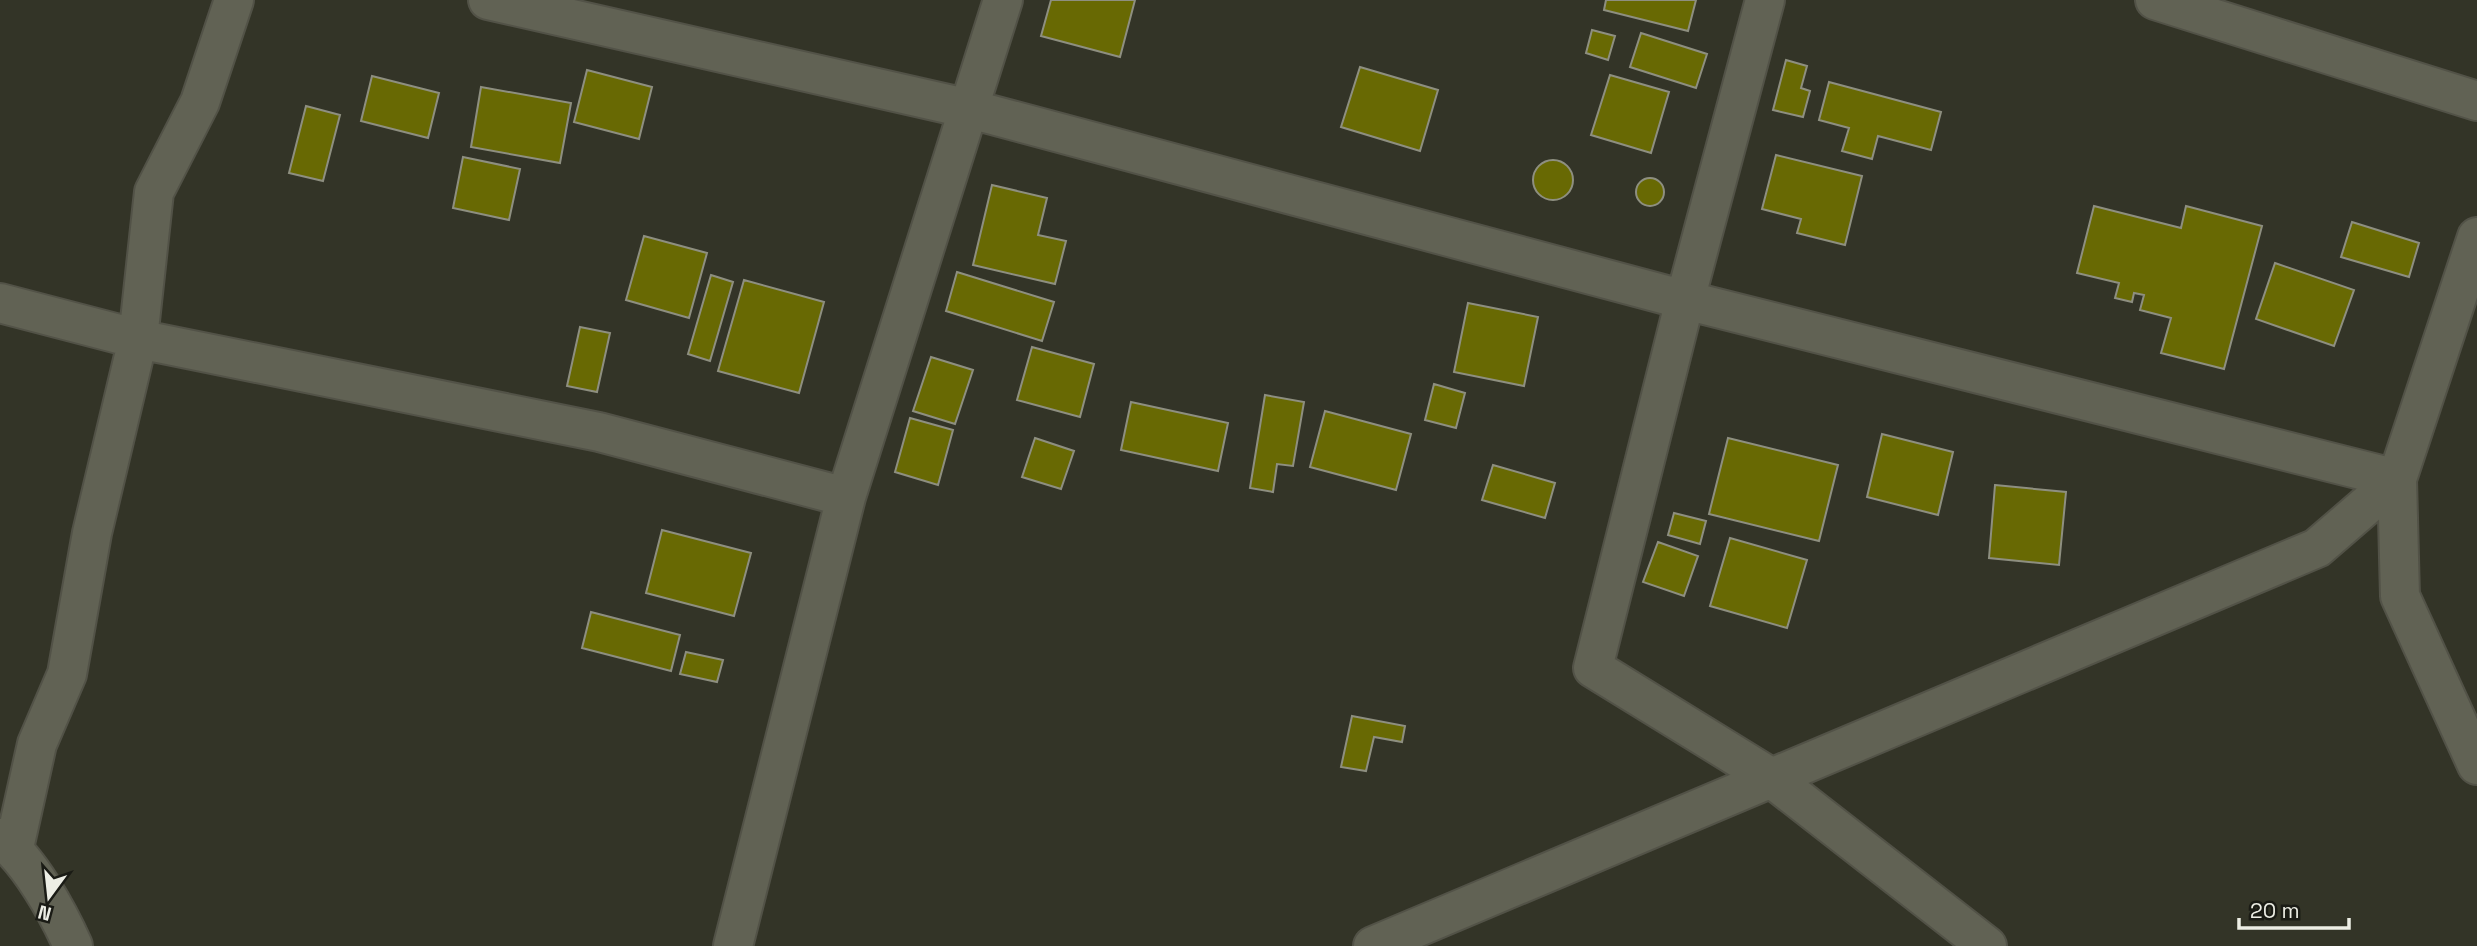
<svg xmlns="http://www.w3.org/2000/svg" width="2477" height="946" viewBox="0 0 2477 946" font-family="'Space Grotesk',sans-serif">
<style>
.building{fill:#686903;stroke:#8e8f80;stroke-width:2}
.lines{fill:none;stroke-linecap:round;stroke-linejoin:round}
.street-casing{stroke:#525247;stroke-width:42}
.street{stroke:#616254;stroke-width:38}
</style>
<rect width="100%" height="100%" fill="#333427"/>
<path class="building" d="M1051,0H1135L1120,57L1041,36Z
M1606,0H1696L1688,31L1604,10Z
M1592,30L1615,36L1608,60L1586,53Z
M1641,33L1707,54L1696,88L1630,67Z
M1786,60L1807,66L1801,88L1810,91L1803,117L1773,110Z
M1360,67L1438,90L1420,151L1341,127Z
M587,70L652,87L639,139L574,122Z
M1610,75L1669,92L1651,153L1591,135Z
M372,76L439,93L428,138L361,121Z
M1829,82L1941,112L1931,150L1878,136L1872,159L1842,151L1849,128L1819,120Z
M481,87L571,103L560,163L471,147Z
M306,106L340,115L323,181L289,173Z
M1776,155L1862,176L1845,245L1797,233L1801,219L1762,209Z
M463,157L520,169L509,220L453,208Z
M1533 180a20 20 0 1 1 40 0a20 20 0 1 1-40 0Z
M1636 192a14 14 0 1 1 28 0a14 14 0 1 1-28 0Z
M992,185L1047,198L1038,235L1066,241L1055,284L973,265Z
M2094,206L2181,228L2186,206L2262,226L2224,369L2161,353L2171,318L2140,310L2144,295L2134,293L2132,302L2115,298L2119,283L2077,273Z
M2352,222L2419,243L2409,277L2341,257Z
M644,236L707,253L689,318L626,300Z
M2275,263L2354,290L2334,346L2256,319Z
M957,272L1054,302L1042,341L946,311Z
M711,275L733,282L710,361L688,354Z
M744,280L824,302L799,393L718,371Z
M1468,303L1538,317L1524,386L1454,372Z
M580,327L610,333L597,392L567,386Z
M1032,347L1094,364L1080,417L1017,400Z
M931,357L973,370L955,424L913,411Z
M1434,384L1465,393L1456,428L1425,420Z
M1265,395L1304,402L1293,466L1277,464L1273,492L1250,488Z
M1131,402L1228,423L1218,471L1121,450Z
M1325,411L1411,434L1396,490L1310,467Z
M910,418L953,430L938,485L895,472Z
M1882,434L1953,452L1938,515L1867,497Z
M1035,438L1074,451L1061,489L1022,477Z
M1728,438L1838,465L1819,541L1709,514Z
M1493,465L1555,483L1545,518L1482,500Z
M1995,485L2066,492L2059,565L1989,558Z
M1674,513L1706,521L1700,544L1668,535Z
M662,530L751,553L734,616L646,593Z
M1730,538L1807,560L1787,628L1710,606Z
M1658,542L1698,556L1684,596L1643,582Z
M591,612L680,635L671,671L582,648Z
M686,652L723,660L717,682L680,674Z
M1352,716L1405,726L1402,742L1374,737L1366,771L1341,767Z"/>
<g class="lines">
<g class="street-casing">
<path id="street" d="M488,0L970,109L1685,300L2397,479L2400,596L2477,765
M1765,0L1685,300L1593,668L1770,777L1987,946
M2155,0L2477,101
M0,303L138,339L599,432L846,497
M0,838C29,860 58,912 73,946
M14,848L37,744L67,674L92,533L138,339L154,192L200,102L234,0
M733,946L846,497L1003,0
M1373,946L2317,548L2397,479L2477,237"/>
</g>
<use href="#street" class="street"/>
</g>
<g transform="translate(49 897) rotate(195)" stroke="#1a1b15" stroke-width="5" paint-order="stroke">
<path d="M0-5L12 26L0 18L-12 26Z" fill="#edeee5"/>
<text y="-10" font-size="19" font-weight="bold" text-anchor="middle" fill="#edeee5">N</text>
</g>
<path d="M2239 918v10h110v-10" fill="none" stroke="#edeee5" stroke-width="3.5"/>
<text x="2250" y="918" font-size="21" fill="#edeee5" stroke="#1a1b15" stroke-width="5" paint-order="stroke">20 m</text>
</svg>
